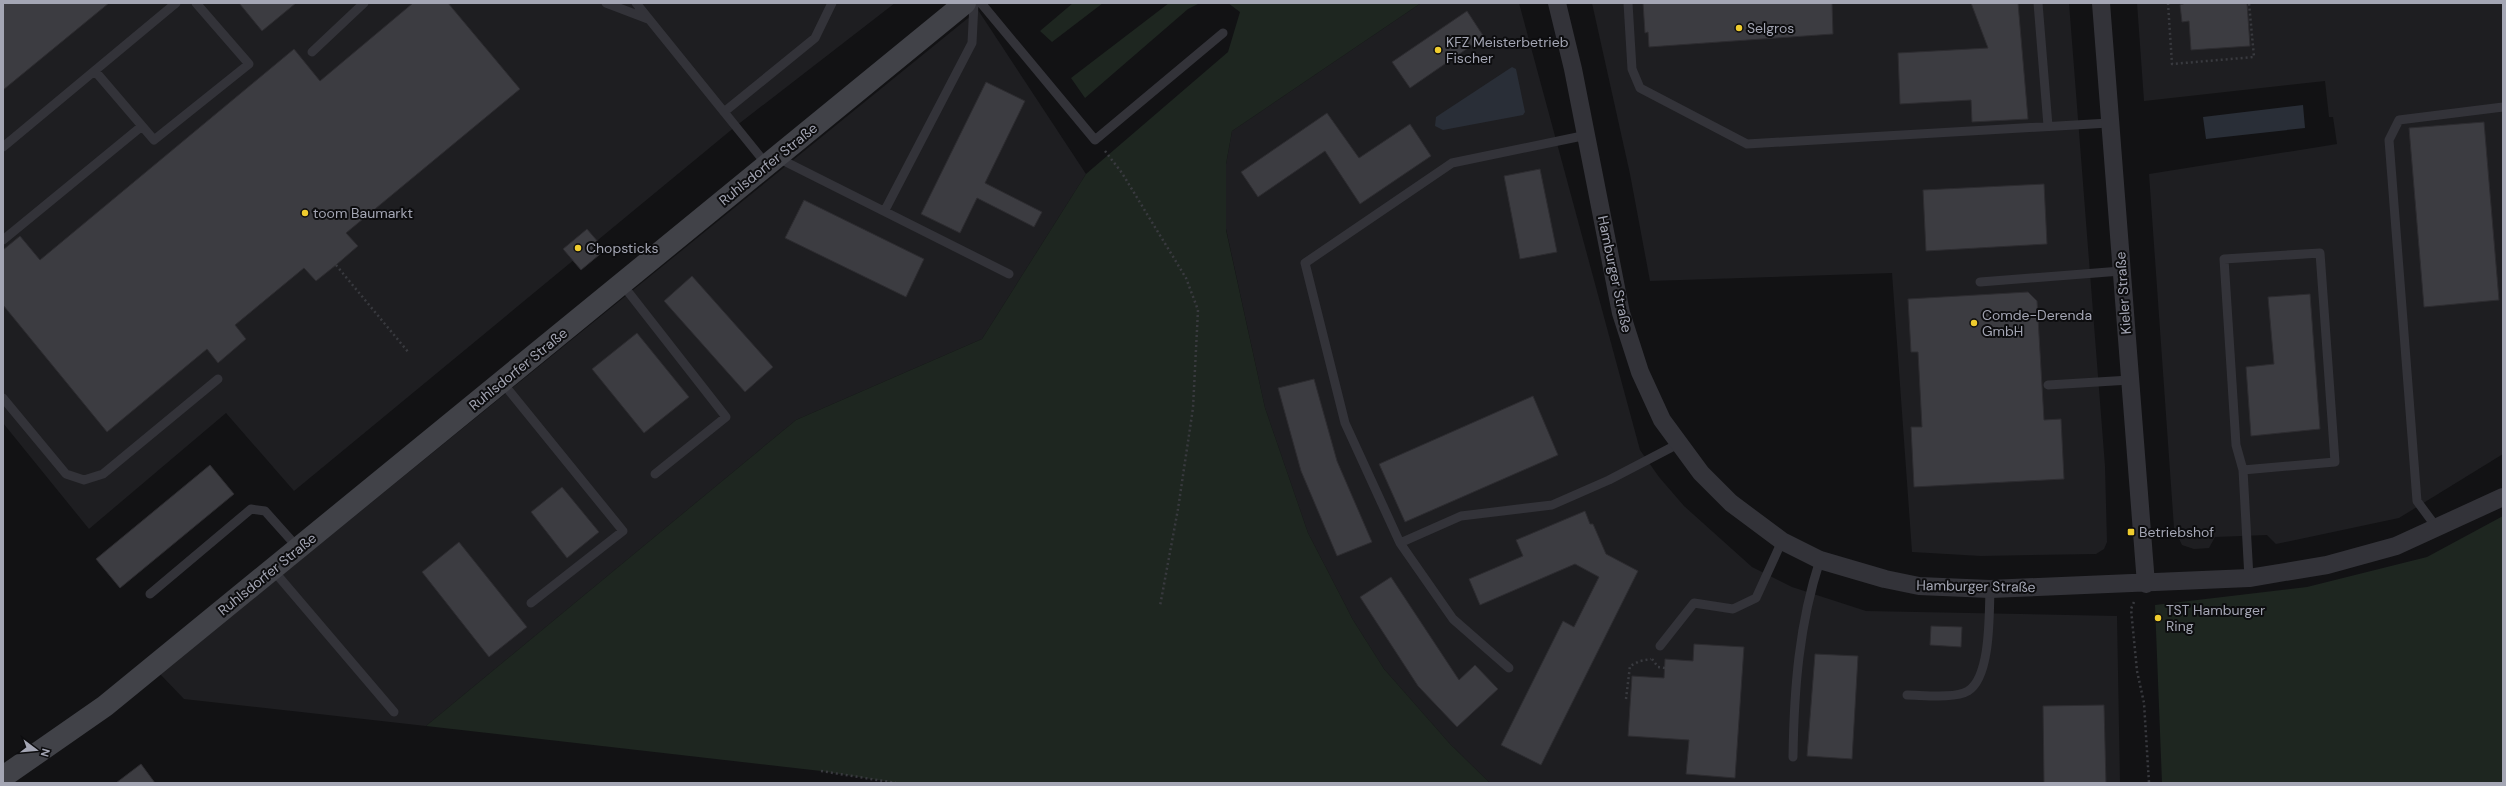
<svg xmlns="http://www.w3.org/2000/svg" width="2506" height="786" viewBox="0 0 2506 786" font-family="'DM Sans',sans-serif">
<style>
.built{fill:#1e1e21}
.green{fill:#1e2620}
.water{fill:#292e37}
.building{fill:#3c3c41;stroke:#2d2c30}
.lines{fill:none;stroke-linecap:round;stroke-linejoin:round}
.path{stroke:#393a3f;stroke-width:2.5;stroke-dasharray:2 3;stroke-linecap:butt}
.lane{stroke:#333339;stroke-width:9}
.street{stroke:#333339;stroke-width:18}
.secondary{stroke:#414248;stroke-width:22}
.poi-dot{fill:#efcc2e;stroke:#0d0d0f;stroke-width:1.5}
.labels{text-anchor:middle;stroke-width:4;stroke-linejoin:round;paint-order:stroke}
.poi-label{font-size:14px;fill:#a4a6b4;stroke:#0d0d0f;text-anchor:start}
.street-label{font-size:14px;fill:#a4a6b4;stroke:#0d0d0f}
</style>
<rect width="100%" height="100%" fill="#121214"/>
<path class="built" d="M3,3H895L736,126L294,491L226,413L89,529L3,423Z
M1421,3H1519L1640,450L1659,477L1684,506L1752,567L1792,587L1866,611L2117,616L2120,783H1490L1450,744L1384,669L1353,620L1308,533L1265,408L1226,229V164L1232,131Z
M1592,3H2069L2105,466L2107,542L2104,549L2096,554L1981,556L1912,552L1892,273L1650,281L1630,174Z
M2137,3H2503V454L2399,518L2276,544L2267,535L2215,537L2209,548L2194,549L2182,545L2174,528L2149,174L2337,144L2333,117H2329L2325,81L2144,101Z
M978,10L1086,174L982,339L796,420L426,726L184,699L160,674Z"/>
<path class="green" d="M1073,3H1103L1052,42L1040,31Z
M1169,3H1200L1188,9L1085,98L1071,78Z
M1228,3H1421L1232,131L1226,164V230L1265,408L1308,533L1353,620L1384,669L1450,744L1490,783H896L821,771L426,726L796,420L982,339L1086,174L1228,52L1240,12Z
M2503,516V783H2162L2155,605L2307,587L2427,557Z"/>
<path class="water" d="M1512,67L1516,69L1525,112L1523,115L1443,130L1435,126L1436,117Z
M2303,105L2305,128L2206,139L2203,117Z"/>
<path class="building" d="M3,3H109L3,90Z
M239,3H296L262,31Z
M413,3H448L520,89L346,233L358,246L336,265L316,281L304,268L235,325L246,339L218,363L207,349L107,432L3,305V250L20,236L40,260L294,49L320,81Z
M1643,3H1832L1833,34L1649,47L1648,32L1645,33Z
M1971,3H2018L2028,119L1972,122L1971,100L1900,104L1898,53L1988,48Z
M2186,3H2247L2250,46L2191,50L2189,21L2182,22L2180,5Z
M1467,11L1484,37L1410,88L1392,62Z
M986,82L1025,101L985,183L1042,212L1034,227L977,198L960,233L921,214Z
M1327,113L1359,158L1410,124L1431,156L1360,204L1325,151L1258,197L1241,172Z
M2484,122L2499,300L2424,307L2409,128Z
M1540,169L1557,252L1520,259L1504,176Z
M2044,184L2047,244L1926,251L1923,190Z
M804,200L924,259L906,297L785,238Z
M587,229L605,250L581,270L563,249Z
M692,276L773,367L745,392L664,301Z
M2028,292L2037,301L2044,420L2061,419L2064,479L1914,487L1911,427H1922L1918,352H1911L1908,299Z
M2310,294L2320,429L2251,436L2246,367L2274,364L2268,297Z
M637,333L689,397L644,433L592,369Z
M1314,379L1337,461L1372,542L1337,556L1301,471L1278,388Z
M1533,396L1558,455L1405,522L1379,464Z
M210,465L234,494L120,588L96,559Z
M562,487L599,532L567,558L531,512Z
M1585,511L1590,524H1593L1606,554L1638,571L1541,765L1501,745L1563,621L1574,627L1599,577L1575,564L1480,605L1469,579L1523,556L1516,540Z
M459,542L527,627L489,657L422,572Z
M1391,577L1459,680L1475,665L1498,689L1457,727L1418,686L1360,597Z
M1931,626L1962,627L1961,647L1930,645Z
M1694,644L1744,647L1735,778L1686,774L1689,740L1628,736L1632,676L1664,678L1665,659L1693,661Z
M1815,654L1858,656L1852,759L1807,756Z
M2104,705L2106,783H2044L2043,706Z
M141,764L155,783H116Z"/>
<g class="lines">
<path class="path" d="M2168,3L2172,64L2254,57L2249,3
M1105,151L1122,173L1186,278L1198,310L1193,408L1178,509L1160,606
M336,265L409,353
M2134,602L2131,609L2137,671L2144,703L2149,783
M1652,659L1658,667L1665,668
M1626,699L1630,666L1640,661L1651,659
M821,771L896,783"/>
<path class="lane" d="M606,3L648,19
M636,3L767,165
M981,3L1095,140L1223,33
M1628,3L1632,69L1640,88L1747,144L2109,123
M2038,3L2048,126
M312,52L364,3
M95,71L154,140L249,64L196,3
M724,112L815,38L832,3
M3,147L176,3
M776,157L1009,274
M885,210L972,43L974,3
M3,240L142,126
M1980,282L2121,271
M622,284L726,417L655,474
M502,382L623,531L531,603
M2048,385L2130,380
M3,398L66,474L84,480L103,474L218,379
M2243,470L2335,462L2320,253L2224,259L2236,445L2243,470L2249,578
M2437,528L2417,501L2389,140L2399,120L2503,107
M1400,543L1461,516L1552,505L1609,480L1678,444
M273,570L394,712
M150,594L251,509L265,511L299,549
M1660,646L1694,603L1733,609L1756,598L1782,541
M1509,668L1453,619L1400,543L1345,423L1305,263L1452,163L1587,135
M1907,695C1922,695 1955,699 1968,691C1991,677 1989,614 1990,589
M1793,757C1794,689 1799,624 1820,560"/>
<path class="street" d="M1557,3L1573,69L1621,313L1640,372L1662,420L1701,473L1731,503L1782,541L1820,560L1885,579L1919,586L1990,589L2249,578L2327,565L2396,546L2503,497
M2101,3L2146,584"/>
<path class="secondary" d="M3,777L105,706L965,3"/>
</g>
<g class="poi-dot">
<circle cx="1739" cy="28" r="4"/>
<circle cx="1438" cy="50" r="4"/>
<circle cx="305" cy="213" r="4"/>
<circle cx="578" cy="248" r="4"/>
<circle cx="1974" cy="323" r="4"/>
<rect x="2127" y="528" width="8" height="8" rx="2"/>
<circle cx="2158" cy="618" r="4"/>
</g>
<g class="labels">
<g class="poi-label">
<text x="1747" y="33">Selgros</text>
<text x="1446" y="47">KFZ Meisterbetrieb<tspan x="1446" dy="16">Fischer</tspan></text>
<text x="313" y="218">toom Baumarkt</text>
<text x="586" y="253">Chopsticks</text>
<text x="1982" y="320">Comde-Derenda<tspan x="1982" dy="16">GmbH</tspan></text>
<text x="2139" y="537">Betriebshof</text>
<text x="2166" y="615">TST Hamburger<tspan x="2166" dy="16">Ring</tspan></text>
</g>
<g class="street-label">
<text transform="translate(768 164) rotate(-39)" y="5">Ruhlsdorfer Straße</text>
<text transform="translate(1615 274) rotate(78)" y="5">Hamburger Straße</text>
<text transform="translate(2123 293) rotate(-94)" y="5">Kieler Straße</text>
<text transform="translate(518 369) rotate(-39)" y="5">Ruhlsdorfer Straße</text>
<text transform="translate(267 574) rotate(-39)" y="5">Ruhlsdorfer Straße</text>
<text transform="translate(1976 586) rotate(1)" y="5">Hamburger Straße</text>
</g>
</g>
<rect width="2506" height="786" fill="none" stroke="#a4a6b4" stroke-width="8"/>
<g transform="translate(36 750) rotate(106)" stroke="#0d0d0f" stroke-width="3" paint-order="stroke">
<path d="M0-3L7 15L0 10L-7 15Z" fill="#a4a6b4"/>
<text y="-6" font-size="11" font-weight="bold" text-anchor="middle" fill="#a4a6b4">N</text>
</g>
</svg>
